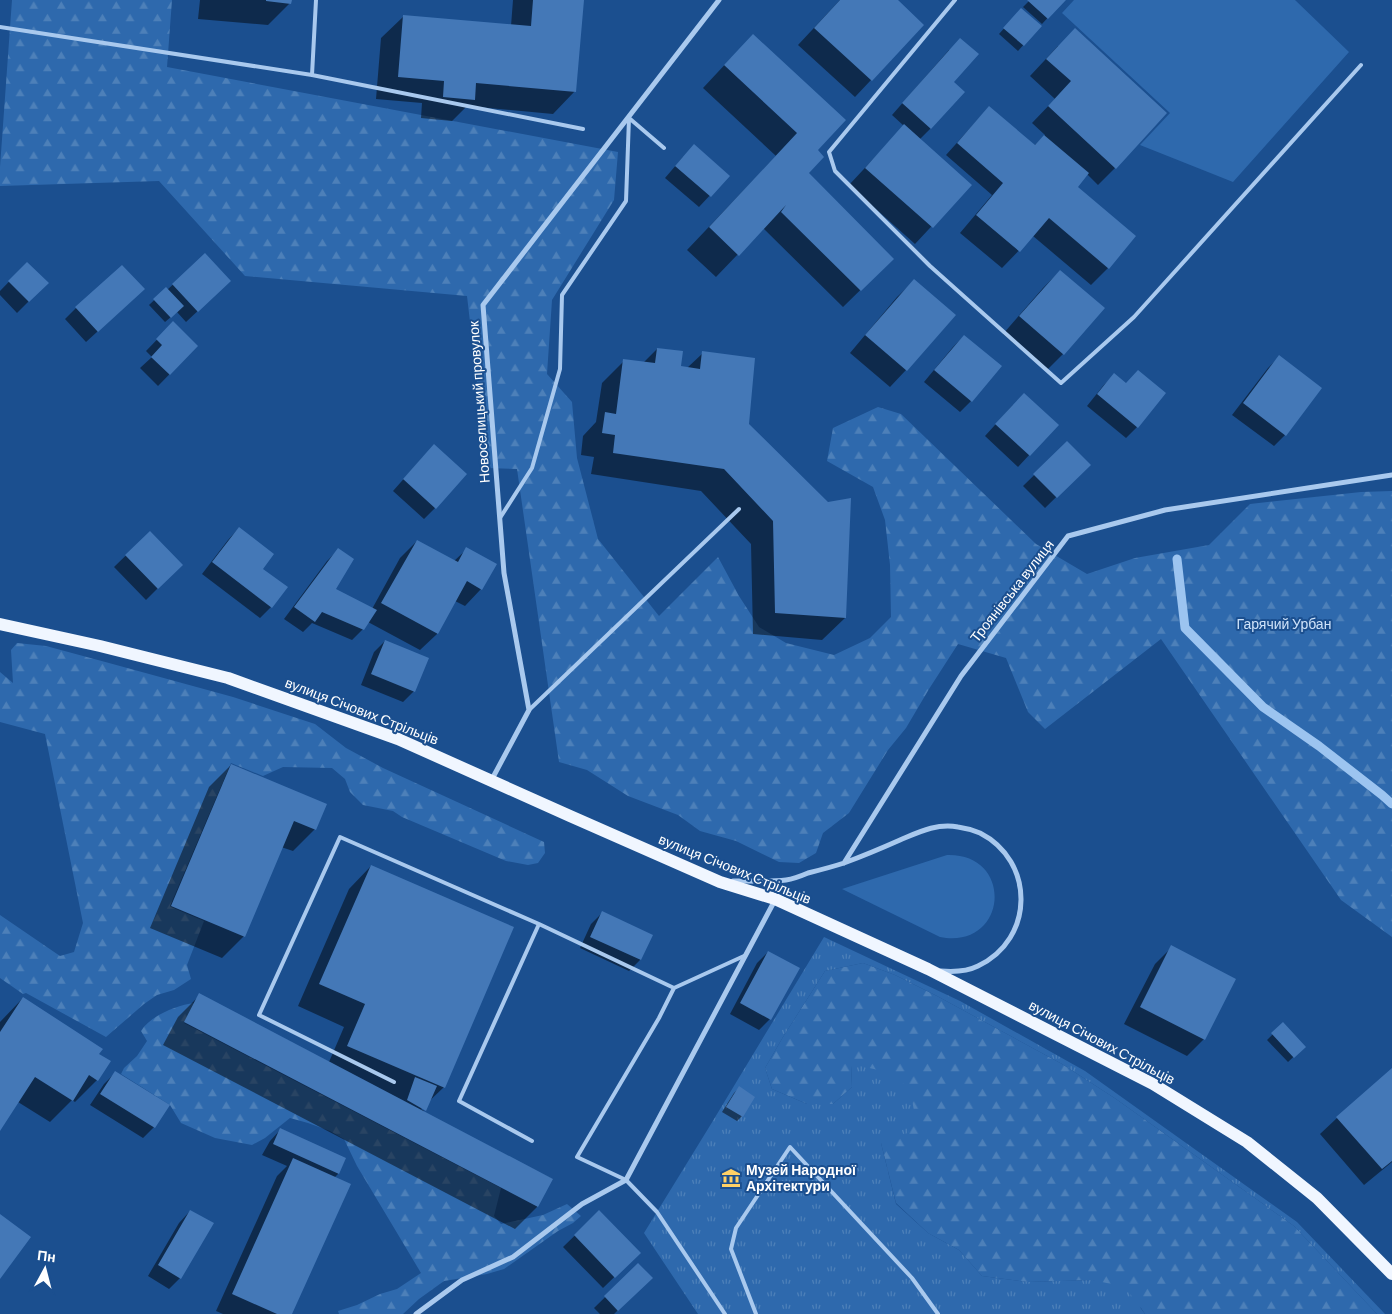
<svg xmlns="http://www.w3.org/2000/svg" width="1392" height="1314" viewBox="0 0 1392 1314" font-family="Barlow,sans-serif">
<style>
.green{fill:#2e69ad}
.forest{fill:url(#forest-firs)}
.park{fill:url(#park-tufts)}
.shadow{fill:#0007}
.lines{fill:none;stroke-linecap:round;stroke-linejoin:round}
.stream{stroke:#9cc4f0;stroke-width:9}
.building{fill:#4478b7}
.service{stroke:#a9c9ee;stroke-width:4}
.minor{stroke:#a9c9ee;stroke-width:5}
.primary{stroke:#f0f6ff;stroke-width:12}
.labels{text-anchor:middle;stroke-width:4;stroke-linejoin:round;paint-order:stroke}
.street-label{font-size:14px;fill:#fff;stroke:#1b4f8f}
.park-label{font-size:14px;fill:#cfe3fa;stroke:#1b4f8f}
.poi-label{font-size:14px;font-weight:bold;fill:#fff;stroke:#1b4f8f;text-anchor:start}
</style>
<defs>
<pattern id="forest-firs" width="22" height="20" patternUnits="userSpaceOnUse" patternTransform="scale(1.25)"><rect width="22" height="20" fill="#2e69ad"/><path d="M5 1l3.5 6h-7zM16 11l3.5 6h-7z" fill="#4d80b9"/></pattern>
<pattern id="park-tufts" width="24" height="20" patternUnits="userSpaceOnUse" patternTransform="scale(1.25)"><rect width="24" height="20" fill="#2e69ad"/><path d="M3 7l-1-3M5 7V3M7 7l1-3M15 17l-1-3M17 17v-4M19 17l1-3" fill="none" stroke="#4d80b9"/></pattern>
</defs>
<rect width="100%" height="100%" fill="#1b4f8f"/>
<path class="green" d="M1074,0H1295L1349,52L1233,182L1140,145L1170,113L1062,13Z
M947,855C1015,853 1008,950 940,937L842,889Z"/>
<path class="forest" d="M12,0H172L167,67L618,152L614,200L552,300L547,374L572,402L577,458L598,539L659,616L718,557L739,596L759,627L786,643L834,655L870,638L891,617L890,565L885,520L873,487L827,461L833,428L878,407L901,414L1036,544L1087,574L1135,558L1209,545L1250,504L1361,492L1392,491V937L1341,900L1161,639L1045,729L1028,712L1006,658L958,644L929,689L906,728L888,750L849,813L823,833L816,853L799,863L779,862L736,841L700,831L678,815L628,796L587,770L559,762L517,469L487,468L467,296L245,276L159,181L0,186V167Z
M17,643L46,646L109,663L233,697L315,724L346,748L383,768L544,842L545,853L538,863L528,865L506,861L402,817L393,811L363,805L350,792L345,779L332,768L283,767L263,776L231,763L170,906L171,907L204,921L187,965L191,979L174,990L157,995L144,1004L106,1037L26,993L23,994L0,978V915L60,956L74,952L83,923L45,734L0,722V672L13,683L11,650Z
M863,963L895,975L937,996L1062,1064L1116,1099L1294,1226L1377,1314H1145L1141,1308L1093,1280L1027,1282L982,1276L959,1250L928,1233L896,1203L881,1143L851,1065L852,1087L833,1104H807L772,1089L765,1068L783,1037L825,971Z
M194,1003L184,1023L501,1188L494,1216L501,1224L543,1215L567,1204L581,1216L573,1223L558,1231L504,1269L487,1274L444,1281L419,1299L403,1314H339L338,1311L357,1305L380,1294L397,1289L421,1273L357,1166L344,1139L330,1131L308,1123L290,1118L265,1138L252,1145L215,1138L181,1123L170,1105L121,1074L124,1068L137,1056L147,1041L141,1031C150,1016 177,1005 194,1003Z"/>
<path class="park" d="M824,937L960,1001L1085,1071L1297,1222L1385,1314H1377L1294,1226L1116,1099L1062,1064L937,996L895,975L863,963L825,971L783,1037L765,1068L772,1089L807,1104H833L852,1087L851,1064L883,1071L910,1088L914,1111L908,1133L881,1143L896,1204L928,1233L959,1250L982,1276L1027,1282L1093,1280L1125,1287L1145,1314H698L644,1233L711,1124Z"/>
<path class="shadow" d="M200,0H290V3L268,25L198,19Z
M513,0H583L575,91L553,114L467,106L452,121L421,118L422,103L376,99L381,38L404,16L511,26Z
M840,0H896L871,80L855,97L798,45Z
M1030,0H1064L1042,24L1023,7Z
M1016,15L1040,26L1018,51L999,34Z
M1058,46L1115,168L1098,185L1087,174L1076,187L1108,268L1091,285L1033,236L1002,268L960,233L992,195L946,155L989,107L1034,146L1045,135L1032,123L1055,99L1030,76Z
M949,50L952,82L931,128L919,140L970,185L915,244L849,185L904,126L892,115Z
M731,58L816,150L807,174L892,259L843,307L763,228L716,277L687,250L776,156L703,88Z
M683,157L728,176L699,207L665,178Z
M205,255L218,292L186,322L177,312L165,322L149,305L166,289L167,290Z
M27,263L47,283L17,313L0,295V291Z
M1060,271L1103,309L1063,354L1046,371L1003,334L1043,288Z
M914,281L906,370L890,387L850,353L897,297Z
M132,300L86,342L65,319L76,308Z
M173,323L197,346L158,386L140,368L152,357L146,351Z
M964,336L971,401L960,412L924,382L953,347Z
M657,349L679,368H687L703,353L747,424L845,618L822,640L753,634L751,544L701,491L591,474L594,457L581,455L583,436L596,422L602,383L624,361L643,363Z
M1279,357L1285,435L1274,446L1232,415L1268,368Z
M1114,375L1125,384L1137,427L1126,438L1087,406L1103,386Z
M1013,405L1057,425L1018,467L985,436Z
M1067,443L1089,465L1045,508L1023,486Z
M423,457L435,508L424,519L393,491Z
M239,528L261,569L271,607L260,618L202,574L228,540Z
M150,532L181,565L146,600L114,567Z
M417,541L454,561L467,549L481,589L465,606L455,601L437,634L420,650L368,622L363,629L352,640L312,623L303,632L284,619L327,561L338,550L334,590L372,609L400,558Z
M385,641L414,691L403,702L361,685L374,652Z
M231,765L315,829L293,851L281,847L244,936L222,958L150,928L209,787Z
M371,866L444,1087L421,1109L424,1111L423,1112L552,1179L537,1207L515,1229L163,1045L178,1017L200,995L329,1062L344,1027L298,1006L349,889Z
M602,913L651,935L640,960L629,971L580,948L591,924Z
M1172,947L1204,1039L1187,1056L1124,1024L1155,964Z
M768,952L770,1019L759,1030L730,1014L757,963Z
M23,998L98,1055L97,1080L75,1102L72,1100L50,1122L18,1102L0,1128V1022Z
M1283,1024L1304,1047L1288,1062L1267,1040Z
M1392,1070V1162L1364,1185L1320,1134L1337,1118Z
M115,1073L154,1127L143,1138L90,1105L104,1084Z
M739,1088L742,1116L737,1121L722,1112L734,1093Z
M281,1129L345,1159L338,1174L334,1178L291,1314H223L216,1311L277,1176L287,1166L262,1155L270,1141Z
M190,1211L180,1278L169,1289L148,1276L179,1223Z
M599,1212L639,1253L603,1288L563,1247Z
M638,1265L651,1278L614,1314H600L594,1308Z"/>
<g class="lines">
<path class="stream" d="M1177,559L1185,628L1263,707L1319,746L1382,795L1392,804"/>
</g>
<path class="building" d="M266,0H292L291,4L266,1Z
M533,0H584L576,92L476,83L475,100L443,97L444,81L398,77L403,15L531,26Z
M840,0H898L924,25L872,81L814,28Z
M1027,0H1066L1048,19Z
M1021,8L1042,26L1024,46L1003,28Z
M1075,28L1167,113L1116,169L1048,106L1071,81L1046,59Z
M753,34L846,120L818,150L824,157L809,173L894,259L861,291L781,212L786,205L739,256L709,227L797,133L724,65Z
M960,38L979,54L954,82L965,92L931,129L902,103Z
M989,106L1035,145L1044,135L1089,173L1078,187L1136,236L1109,269L1049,218L1020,252L976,215L1003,183L957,143Z
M904,124L972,185L933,228L865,168Z
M694,144L730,176L711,197L675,166Z
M205,253L231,281L198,312L172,284Z
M27,262L49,283L29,302L8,281Z
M122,265L145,289L98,332L75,307Z
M1060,270L1105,308L1064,355L1019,316Z
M914,279L956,315L907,371L865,335Z
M166,287L184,306L171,318L153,299Z
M173,321L198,346L170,375L151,357L162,345L156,339Z
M964,335L1002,366L972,402L934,370Z
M657,348L683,351L681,366L700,369L702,351L755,358L749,424L828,502L851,498L846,618L775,613L773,521L724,469L613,453L615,435L602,433L605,412L616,414L623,359L655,363Z
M1279,355L1322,388L1286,436L1243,403Z
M1138,370L1166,393L1138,428L1097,394L1114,373L1126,383Z
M1024,393L1059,425L1030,456L995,424Z
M1067,441L1091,465L1057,498L1033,474Z
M434,444L467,474L436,509L403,479Z
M239,527L274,554L263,569L288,587L272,608L212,562Z
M150,531L183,565L158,589L125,555Z
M417,540L458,562L466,547L497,564L482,590L467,581L438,634L381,603Z
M338,548L354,559L336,589L377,610L364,630L322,612L315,622L294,607Z
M385,640L429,658L415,692L371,674Z
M231,764L327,804L316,830L294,821L245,937L171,906Z
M371,865L514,927L445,1088L347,1046L365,1004L319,984Z
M602,911L653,935L641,960L590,937Z
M1171,945L1236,979L1205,1040L1140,1007Z
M768,951L800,968L771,1020L740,1003Z
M199,993L553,1179L538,1207L184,1022Z
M23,997L103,1049L99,1054L111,1061L98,1081L89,1075L73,1101L35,1077L0,1131V1032Z
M1283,1022L1306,1047L1294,1058L1271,1033Z
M1392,1068V1161L1382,1169L1336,1117Z
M115,1071L170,1105L155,1128L100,1094Z
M415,1077L437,1086L426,1111L407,1100Z
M739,1086L755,1097L743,1117L726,1107Z
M280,1128L346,1158L339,1174L273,1144Z
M293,1158L351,1184L292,1314H277L232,1294Z
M190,1210L214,1223L181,1279L158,1265Z
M599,1210L641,1253L615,1278L574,1235Z
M0,1214L31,1237L0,1279Z
M638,1263L653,1278L618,1311L604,1296Z"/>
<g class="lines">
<path class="service" d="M955,0L829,152L835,171L930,266L1061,383L1134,317L1361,65
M0,27L312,75L583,129
M312,75L316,0
M500,518L532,468L560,369L562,295L626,201L629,118L664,148
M529,710L739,509
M674,988L744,956
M394,1082L259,1015L340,837L539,924L674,988L659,1018L577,1157L626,1180L657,1212L725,1314
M532,1141L459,1101L539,924
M756,1314L731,1249L736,1228L790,1147L912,1278L938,1314"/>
<path class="minor" d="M491,781L529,710L504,573L483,305L719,0
M844,863L961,676L1068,536L1165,510L1392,475
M733,881C750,881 770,882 786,880C793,879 801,876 808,873C820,870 832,867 844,863C863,856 882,848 900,840C919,832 937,823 958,827C965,828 973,830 980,833C1035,861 1035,939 978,966C968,971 953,972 941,971
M416,1314L462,1280L513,1257L582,1204L626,1180L775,900"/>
<path class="primary" d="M0,624L100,646L228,678L398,739L570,816L720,882L775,899L928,969L1153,1084L1247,1142L1317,1198L1392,1274"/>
</g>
<defs>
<g id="museum-bare" transform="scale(1.5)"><path d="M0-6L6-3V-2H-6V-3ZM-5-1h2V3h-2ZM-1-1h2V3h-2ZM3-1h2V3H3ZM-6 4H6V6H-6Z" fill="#ffd166" stroke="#1b4f8f" stroke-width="2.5" paint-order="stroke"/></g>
</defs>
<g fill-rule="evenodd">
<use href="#museum-bare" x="731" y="1178"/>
</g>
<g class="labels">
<g class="street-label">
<text transform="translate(479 402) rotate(-94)" y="5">Новоселицький провулок</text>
<text transform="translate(1012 591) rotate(-52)" y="5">Троянівська вулиця</text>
<text transform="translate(362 711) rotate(21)" y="5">вулиця Січових Стрільців</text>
<text transform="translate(735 869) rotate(22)" y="5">вулиця Січових Стрільців</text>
<text transform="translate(1102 1042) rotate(28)" y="5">вулиця Січових Стрільців</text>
</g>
<g class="park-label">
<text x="1284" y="629">Гарячий Урбан</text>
</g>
<g class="poi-label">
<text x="746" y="1175">Музей Народної<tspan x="746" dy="16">Архітектури</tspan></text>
</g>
</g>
<g transform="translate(45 1269) rotate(7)" stroke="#1b4f8f" stroke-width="4" paint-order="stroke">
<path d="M0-4L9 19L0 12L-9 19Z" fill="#ffffff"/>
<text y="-8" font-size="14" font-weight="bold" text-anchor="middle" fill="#ffffff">Пн</text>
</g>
</svg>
